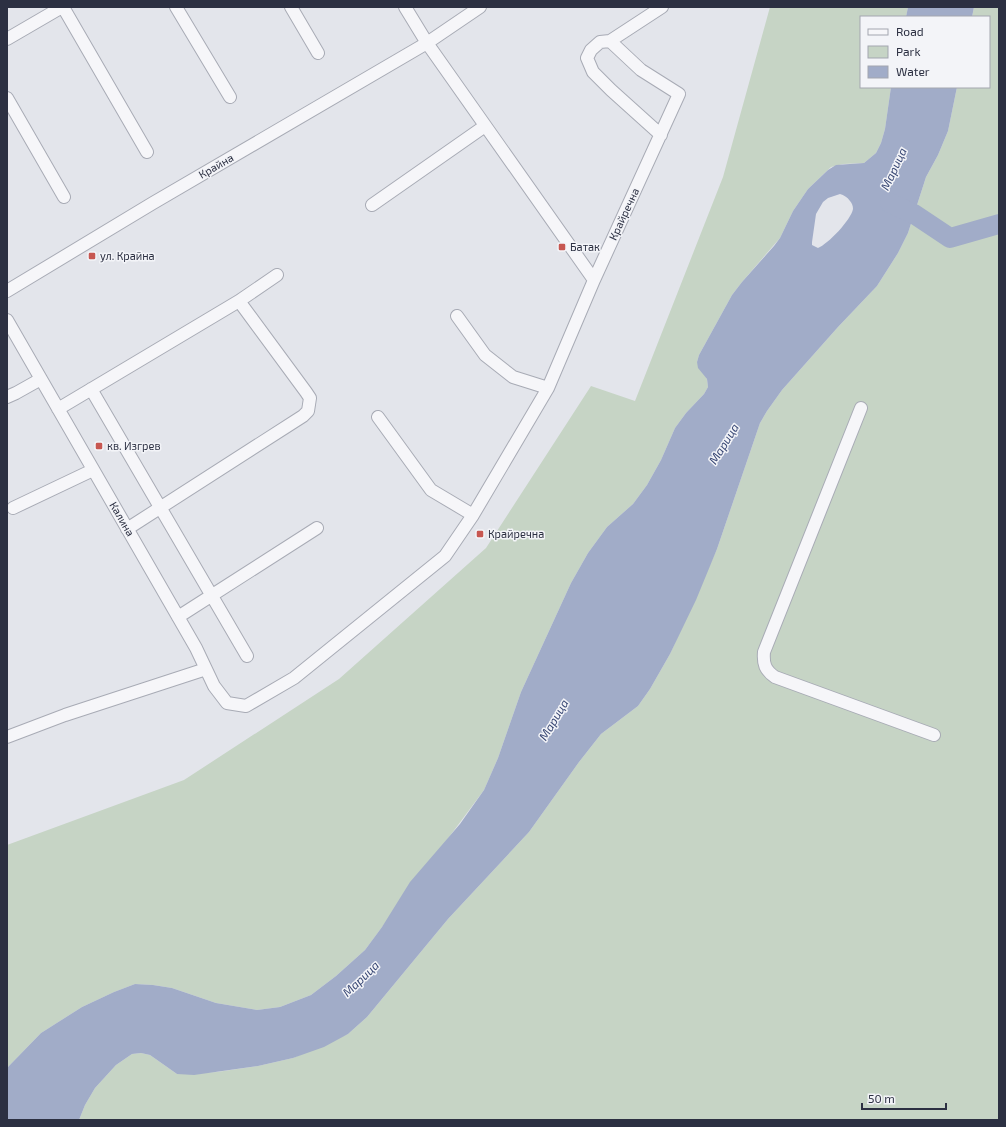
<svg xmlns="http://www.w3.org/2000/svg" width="1006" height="1127" viewBox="0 0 1006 1127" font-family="'Exo 2',sans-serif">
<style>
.green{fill:#c6d4c5}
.water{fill:#a1acc8;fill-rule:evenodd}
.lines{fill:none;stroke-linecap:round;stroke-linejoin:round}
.river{stroke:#a1acc8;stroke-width:20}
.minor-casing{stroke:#a8abb5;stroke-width:14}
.minor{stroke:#f6f6f9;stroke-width:12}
.poi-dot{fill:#c75751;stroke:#f3f4f8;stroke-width:1.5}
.labels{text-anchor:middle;stroke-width:3;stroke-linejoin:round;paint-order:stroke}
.street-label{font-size:11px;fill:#2c3042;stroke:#f3f4f8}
.poi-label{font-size:11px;fill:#2c3042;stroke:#f3f4f8;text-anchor:start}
.water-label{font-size:12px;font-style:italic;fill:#384774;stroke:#f3f4f8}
</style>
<rect width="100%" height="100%" fill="#e3e5eb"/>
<path class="green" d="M770,7H908L906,17H861V87H891L885,129L881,143L876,153L864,163L843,164L831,167L808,189L793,211L780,238L773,246L742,282L732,295L699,355L697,362L707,379L708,387L704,394L686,413L675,428L661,460L647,485L633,504L607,527L588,553L571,583L521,692L498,758L484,790L365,950L336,976L311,995L280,1007L257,1010L216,1003L172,988L153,985L135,984L114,992L82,1007L41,1033L7,1068V845L184,780L339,679L486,548L591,386L635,401L723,177Z
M974,7H999V1120H79L85,1105L95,1088L116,1065L132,1054L141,1053L150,1055L177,1074L217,1072L258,1066L293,1058L348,1034L367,1017L448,919L529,832L579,762L601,734L638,706L650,689L670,654L717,549L760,423L767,411L782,390L838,327L877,286L898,253L908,233L926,177L938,155L948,131L957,87H989V17H972Z"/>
<path class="water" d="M908,7H974L972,17H906Z
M891,87H957L948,131L938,155L926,177L908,233L898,253L877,286L838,327L782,390L767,411L760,423L717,549L696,600L670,654L650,689L638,706L601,734L579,762L529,832L448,919L367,1017L348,1034L324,1047L293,1058L258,1066L194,1075L177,1074L150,1055L141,1053L132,1054L116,1065L95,1088L85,1105L79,1120H7V1068L41,1033L82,1007L114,992L135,984L153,985L172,988L216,1003L257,1010L280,1007L311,995L336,976L365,950L382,927L410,882L460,824L484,790L498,758L521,692L571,583L588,553L607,527L633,504L647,485L661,460L675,428L686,413L704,394L708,387L707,379L698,368L697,362L699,355L732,295L742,282L774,246L780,238L793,211L808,189L828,170L836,165L864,163L876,153L881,143L885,129ZM840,194C844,195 847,197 850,201C852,203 853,206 853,209C851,220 828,244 818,248L812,245V242L816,214L823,202L828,198Z"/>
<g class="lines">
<path class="river" d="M890,203L914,214L950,238L999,224"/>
<g class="minor-casing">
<path id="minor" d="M63,7L147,152
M176,7L230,97
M291,7L318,53
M405,7L427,43L594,280
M7,39L62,7
M610,41L662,7
M7,98L64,197
M372,205L485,126
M7,291L153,203L427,43L480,7
M457,316L485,355L513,377L548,388
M7,320L196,648L214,686L227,703L246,706L294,678L445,556L473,515L548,388L594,280L679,94L641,70L610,41L600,42L591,50L587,58L593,72L611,90L661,135
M91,389L247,656
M7,397L16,393L41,379
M861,408L764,652C763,664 765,670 775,677L934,735
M58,409L239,301L277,275
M378,417L431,490L473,515
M13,508L93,470
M127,529L303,416L308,411L310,398L306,392L239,301
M178,617L317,528
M7,737L65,715L206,669"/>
</g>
<use href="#minor" class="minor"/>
</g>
<g class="poi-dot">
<rect x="558" y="243" width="8" height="8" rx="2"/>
<rect x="88" y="252" width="8" height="8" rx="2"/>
<rect x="95" y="442" width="8" height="8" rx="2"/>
<rect x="476" y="530" width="8" height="8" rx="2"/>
</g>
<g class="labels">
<g class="street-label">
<text transform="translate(216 166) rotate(-30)" y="4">Крайна</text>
<text transform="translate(624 214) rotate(-65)" y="4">Крайречна</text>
<text transform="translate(122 519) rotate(60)" y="4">Калина</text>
</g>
<g class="poi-label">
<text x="570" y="251">Батак</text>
<text x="100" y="260">ул. Крайна</text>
<text x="107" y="450">кв. Изгрев</text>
<text x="488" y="538">Крайречна</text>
</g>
<g class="water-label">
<text transform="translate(894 169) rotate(-65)" y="4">Марица</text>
<text transform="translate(724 444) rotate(-58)" y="4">Марица</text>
<text transform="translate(554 720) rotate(-59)" y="4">Марица</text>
<text transform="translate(361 979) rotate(-44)" y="4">Марица</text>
</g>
</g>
<rect width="1006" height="1127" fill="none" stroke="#2c3042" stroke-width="16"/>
<rect x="860" y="16" width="130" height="72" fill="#f3f4f8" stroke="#a3a6af"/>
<rect x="868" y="29" width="20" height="6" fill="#f6f6f9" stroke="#a3a6af"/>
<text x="896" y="36" font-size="12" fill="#2c3042">Road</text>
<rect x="868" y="46" width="20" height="12" fill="#c6d4c5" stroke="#a3a6af"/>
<text x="896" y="56" font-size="12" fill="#2c3042">Park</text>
<rect x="868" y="66" width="20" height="12" fill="#a1acc8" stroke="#a3a6af"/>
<text x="896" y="76" font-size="12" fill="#2c3042">Water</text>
<path d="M862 1103v6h84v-6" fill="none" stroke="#2c3042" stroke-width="2"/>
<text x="868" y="1103" font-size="12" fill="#2c3042" stroke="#f3f4f8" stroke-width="3" paint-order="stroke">50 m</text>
</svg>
